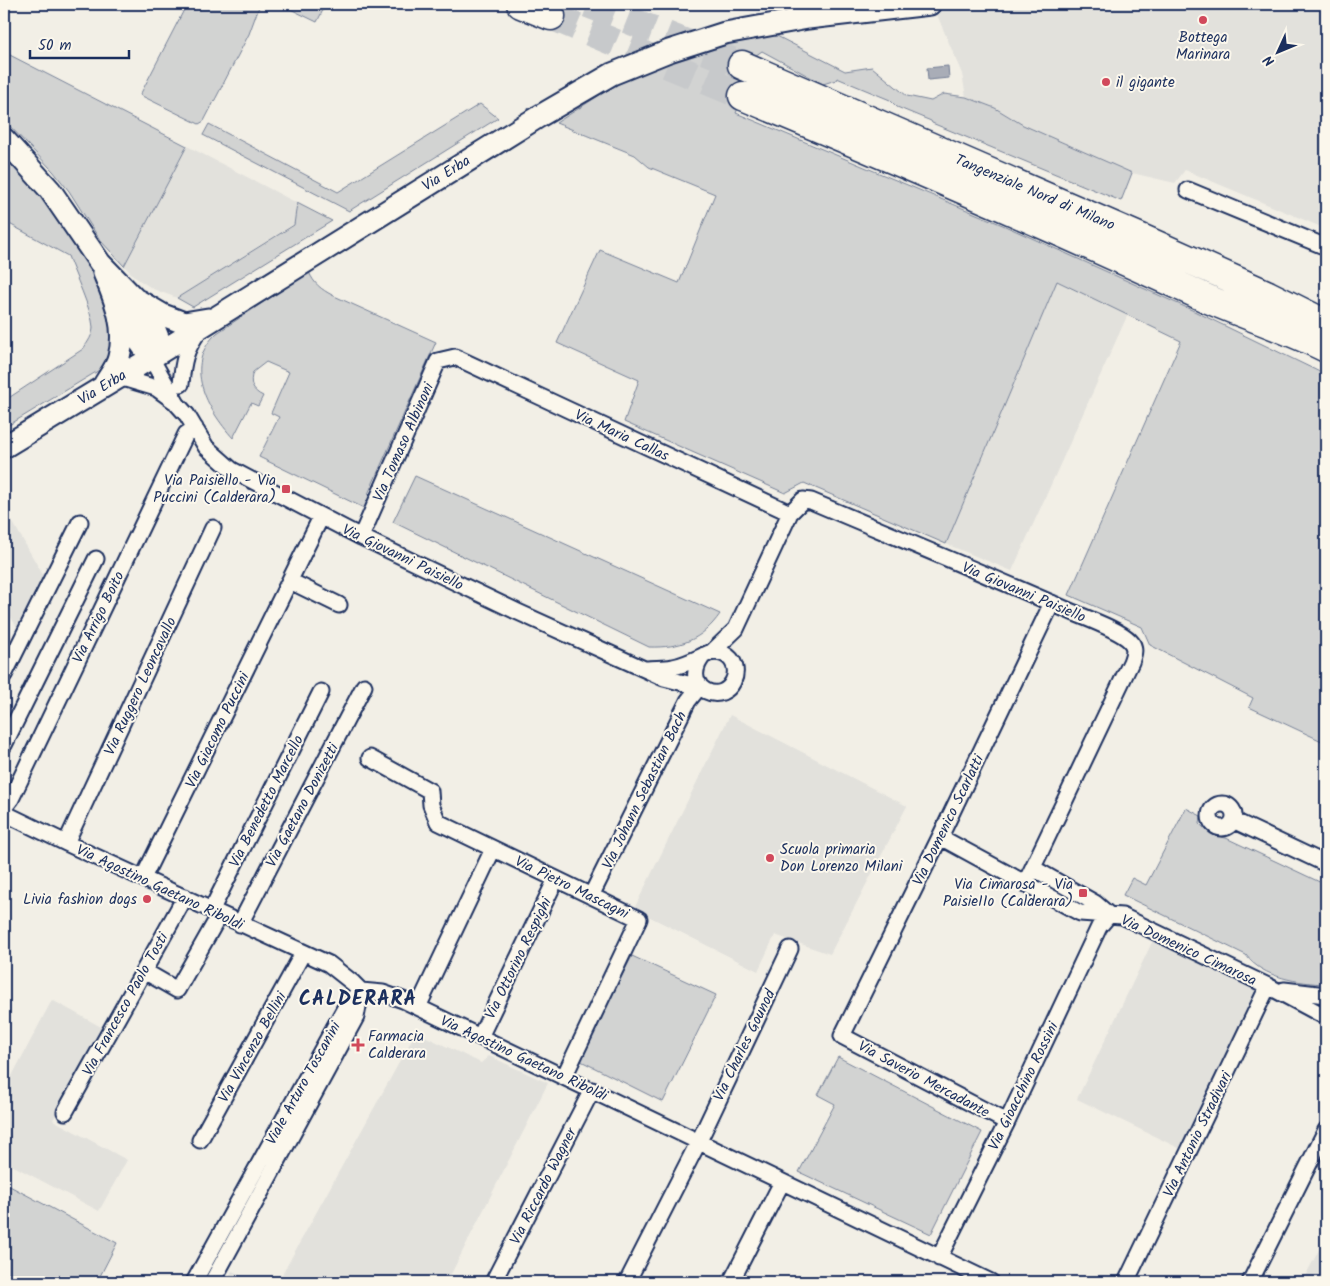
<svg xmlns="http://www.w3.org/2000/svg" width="1330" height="1286" viewBox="0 0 1330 1286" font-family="Kalam,sans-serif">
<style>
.built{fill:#e2e1dc}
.green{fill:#d2d3d2;stroke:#768198}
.water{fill:#a9adb7;stroke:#707b93}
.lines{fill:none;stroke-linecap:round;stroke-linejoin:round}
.motorway-tunnel{stroke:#c7c9cb;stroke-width:28;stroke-dasharray:28 14;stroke-linecap:butt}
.minor-casing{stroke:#1b2f5e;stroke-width:19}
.secondary-casing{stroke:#1b2f5e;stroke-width:25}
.motorway-casing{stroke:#1b2f5e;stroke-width:31}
.minor{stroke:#fbf7ec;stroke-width:15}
.secondary{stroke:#fbf7ec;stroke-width:21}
.motorway{stroke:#fbf7ec;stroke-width:28}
.poi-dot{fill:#d1495b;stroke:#fbf7ec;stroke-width:2}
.labels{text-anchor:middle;stroke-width:4;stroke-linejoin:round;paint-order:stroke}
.poi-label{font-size:15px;fill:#1b2f5e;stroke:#fbf7ec;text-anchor:start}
.street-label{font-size:15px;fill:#1b2f5e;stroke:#fbf7ec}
.district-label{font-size:20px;font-weight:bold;letter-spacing:1px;fill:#1b2f5e;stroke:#fbf7ec}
</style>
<rect width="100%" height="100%" fill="#f2efe6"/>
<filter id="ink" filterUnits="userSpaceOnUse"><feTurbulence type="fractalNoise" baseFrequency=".02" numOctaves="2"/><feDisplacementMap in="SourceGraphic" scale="10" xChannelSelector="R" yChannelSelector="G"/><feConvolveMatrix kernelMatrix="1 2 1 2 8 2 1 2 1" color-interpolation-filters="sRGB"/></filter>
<g filter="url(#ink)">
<path class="built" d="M1002,4H1326V229L1185,170L1175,183L1132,173L1023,125L995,108L966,97L962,74L938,17V8Z
M187,146L297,203L294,224L177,298L153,289L136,278L124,266Z
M1057,281L1128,314L1012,571L946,544Z
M4,507L43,575L17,627L4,606Z
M730,715L907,806L830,954L775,935L758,971L634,909Z
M1155,936L1264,988L1185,1151L1077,1099Z
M52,1000L103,1028L53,1120L127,1160L99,1211L4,1161V1091Z
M416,1032L481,1063L489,1056L548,1083L447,1282H278Z
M1319,1250L1326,1254V1282H1302Z
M232,1271L254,1282H226Z"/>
<path class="green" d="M187,4H260L249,34L204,121L199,124L140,95Z
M280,4H326L317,22Z
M773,34L845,71L872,67L907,96L931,101L944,94L966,97L995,108L1023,125L1132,173L1121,201L932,123L931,121L897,107L890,100L837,78L836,80L823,84L762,51L742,65L743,96L736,113L1005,226L1194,311L1326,375V743L1249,707L1253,698L1150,645L1142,627L1069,595L1181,341L1057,281L946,544L804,483L785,493L624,422L639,380L557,343L600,250L679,283L715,194L649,167L635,155L556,123L634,73L640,75L663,64L726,43Z
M4,52L187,146L124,266L100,240L69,191L53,171L4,120Z
M480,104L498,118L349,211L203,135L209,124L338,192Z
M4,155L17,168L61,220L97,281L113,325L112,349L108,361L101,369L4,428V401L83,349C88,342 93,335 93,327C92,311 74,273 68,256L4,221Z
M297,203L332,221L193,307L177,298L294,225Z
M309,272C314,284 321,289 332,295L436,342L368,494L372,496L366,509L259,457L279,417L271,413L289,372L266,362L253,372C249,383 252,391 263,396L258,406L251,403L233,438C207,409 182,365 217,333Z
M415,476L720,614C702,640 680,648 649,647L393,522Z
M1186,808L1201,816L1200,824C1208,833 1214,836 1226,838L1326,885V984C1300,983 1262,978 1246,955L1123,895L1132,878L1146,885Z
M632,956L716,995L663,1102L579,1060Z
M838,1057L982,1132L931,1234L799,1172L835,1104L818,1095Z
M4,1183L117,1243L97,1282H4Z"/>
<path class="water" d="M948,66L949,78L928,80L927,68Z"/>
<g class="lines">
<path class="motorway-tunnel" d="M588,4L742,65
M551,16L743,96"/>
<g class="minor-casing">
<path id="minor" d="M1188,190L1326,247
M151,358L177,404L187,415L206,447L232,470L361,537L518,612L664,678L688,684H699
M119,377L156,388L174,401
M181,384C183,361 185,351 198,332
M361,537L438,361L455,357L790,513
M290,581L339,605
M712,652L736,629L790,513L803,500L811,501C896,537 981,572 1065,609C1080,616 1119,629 1130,641C1136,647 1134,654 1131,662L1025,884
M646,669C655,668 665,669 673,667C685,665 698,658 709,653C714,652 719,652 724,654C748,666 730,703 706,691C691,683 694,666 704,655
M4,675L80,522
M4,745L96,559
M370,758L430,791L431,805L438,822L639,919L564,1077
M1210 816a12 12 0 1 1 24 0a12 12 0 1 1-24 0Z
M4,808L11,799L186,434L195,428
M4,813L66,843L329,964L353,983L361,991L383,993L403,1000L991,1282
M1235,818V821L1326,864
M940,837L1080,913L1122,916L1268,986L1326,1017
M66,843L213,528
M1033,868L1095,903L1109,915
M143,878L321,517
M591,896L688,701L700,686
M210,909L215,903L321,692
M240,924L364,686
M144,971L177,990L220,914
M1284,990L1326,995
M418,1007L493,849
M480,1037L556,879
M65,1112L185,897
M1007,1122L842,1036L940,837L1052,603
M200,1140L303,953
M939,1258L1007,1122L1099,927L1109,915
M194,1282L346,1006L361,991
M212,1282L356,1017L361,991
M493,1282L592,1090
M627,1282L699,1141L790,949
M731,1282L782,1182
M1126,1282L1268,986
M1250,1282L1326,1130"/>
</g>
<g class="secondary-casing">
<path id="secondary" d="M4,139L50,190L100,263L133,297L153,325L163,350
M104,273C115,300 127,327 119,357C117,367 109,376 104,385
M139,301L163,315L184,323L208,319
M124,313L137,338L151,358
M4,447L151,358L538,117L612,74L669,51L725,33L808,18L930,4"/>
</g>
<g class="motorway-casing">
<path id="motorway" d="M521,4L551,16
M742,65L1141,238L1268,295L1326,324
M743,96C899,161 1054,228 1208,299C1247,316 1288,329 1326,348"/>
</g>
<use href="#minor" class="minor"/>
<use href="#secondary" class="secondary"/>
<use href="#motorway" class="motorway"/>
</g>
</g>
<g class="poi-dot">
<circle cx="1203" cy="20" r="5"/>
<circle cx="1106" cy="82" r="5"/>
<rect x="281" y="484" width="10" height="10" rx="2.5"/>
<circle cx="770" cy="858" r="5"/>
<rect x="1078" y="888" width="10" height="10" rx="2.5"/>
<circle cx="147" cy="899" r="5"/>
<path d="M355.5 1037.5h5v5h5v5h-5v5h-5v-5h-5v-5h5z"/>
</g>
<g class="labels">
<g class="poi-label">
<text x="1203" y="42" text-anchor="middle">Bottega<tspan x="1203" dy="17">Marinara</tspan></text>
<text x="1116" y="87">il gigante</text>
<text x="276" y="485" text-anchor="end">Via Paisiello - Via<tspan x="276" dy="17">Puccini (Calderara)</tspan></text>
<text x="780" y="854">Scuola primaria<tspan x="780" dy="17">Don Lorenzo Milani</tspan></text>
<text x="1073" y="889" text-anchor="end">Via Cimarosa - Via<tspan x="1073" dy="17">PaisieIIo (Calderara)</tspan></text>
<text x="137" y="904" text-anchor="end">Livia fashion dogs</text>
<text x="368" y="1041">Farmacia<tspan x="368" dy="17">Calderara</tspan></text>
</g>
<g class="street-label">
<text transform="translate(446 173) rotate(-32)" y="5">Via Erba</text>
<text transform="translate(1035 192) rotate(23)" y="5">Tangenziale Nord di Milano</text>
<text transform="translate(102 387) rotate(-31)" y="5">Via Erba</text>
<text transform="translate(622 435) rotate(25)" y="5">Via Maria Callas</text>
<text transform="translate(403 442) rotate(-66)" y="5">Via Tomaso Albinoni</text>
<text transform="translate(403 557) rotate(26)" y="5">Via Giovanni Paisiello</text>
<text transform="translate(1024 592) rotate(23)" y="5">Via Giovanni Paisiello</text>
<text transform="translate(98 617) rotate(-64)" y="5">Via Arrigo Boito</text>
<text transform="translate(140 686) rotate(-65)" y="5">Via Ruggero Leoncavallo</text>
<text transform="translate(217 730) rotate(-64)" y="5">Via Giacomo Puccini</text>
<text transform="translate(644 790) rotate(-64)" y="5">Via Johann Sebastian Bach</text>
<text transform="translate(266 801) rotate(-63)" y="5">Via Benedetto Marcello</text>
<text transform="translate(302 805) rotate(-62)" y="5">Via Gaetano Donizetti</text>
<text transform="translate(948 820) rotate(-64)" y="5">Via Domenico Scarlatti</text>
<text transform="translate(160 887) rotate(25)" y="5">Via Agostino Gaetano Riboldi</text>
<text transform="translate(572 887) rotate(26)" y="5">Via Pietro Mascagni</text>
<text transform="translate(1189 950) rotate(25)" y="5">Via Domenico Cimarosa</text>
<text transform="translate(518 958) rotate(-64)" y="5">Via Ottorino Respighi</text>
<text transform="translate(125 1004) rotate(-61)" y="5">Via Francesco Paolo Tosti</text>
<text transform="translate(744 1045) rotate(-64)" y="5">Via Charles Gounod</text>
<text transform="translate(252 1047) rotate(-61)" y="5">Via Vincenzo Bellini</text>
<text transform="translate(524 1058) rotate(25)" y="5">Via Agostino Gaetano Riboldi</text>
<text transform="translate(924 1079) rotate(28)" y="5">Via Saverio Mercadante</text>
<text transform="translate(303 1083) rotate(-61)" y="5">Viale Arturo Toscanini</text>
<text transform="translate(1023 1086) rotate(-64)" y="5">Via Gioacchino Rossini</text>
<text transform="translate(1197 1134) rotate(-64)" y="5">Via Antonio Stradivari</text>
<text transform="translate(543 1186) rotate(-63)" y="5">Via Riccardo Wagner</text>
</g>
<g class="district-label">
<text x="358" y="1005">CALDERARA</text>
</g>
</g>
<rect width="1330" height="1286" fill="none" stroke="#fbf7ec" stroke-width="20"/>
<rect x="10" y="10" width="1310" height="1266" fill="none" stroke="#1b2f5e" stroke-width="2" filter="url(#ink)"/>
<g transform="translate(1278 52) rotate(226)" stroke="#fbf7ec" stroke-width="4" paint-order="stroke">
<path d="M0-4L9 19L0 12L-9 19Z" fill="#1b2f5e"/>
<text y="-8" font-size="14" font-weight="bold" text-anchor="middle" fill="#1b2f5e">N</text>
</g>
<path d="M30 50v8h99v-8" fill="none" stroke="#1b2f5e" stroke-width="2.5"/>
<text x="38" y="50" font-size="15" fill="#1b2f5e" stroke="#fbf7ec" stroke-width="4" paint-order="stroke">50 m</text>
</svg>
